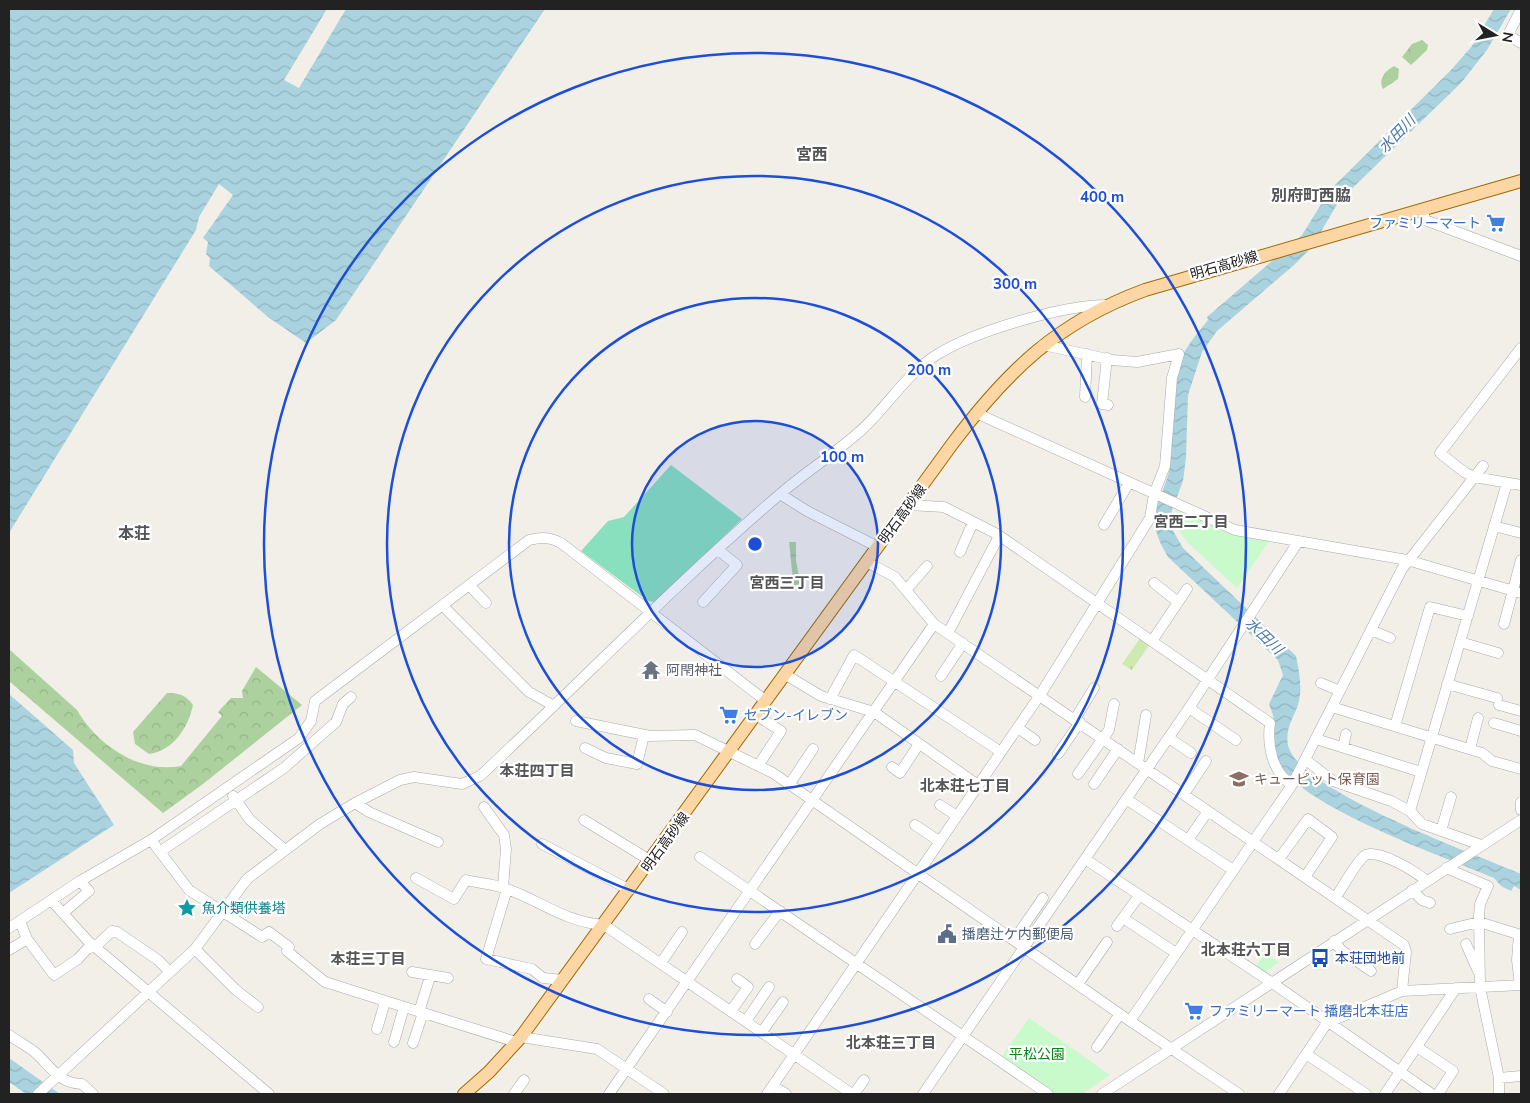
<svg xmlns="http://www.w3.org/2000/svg" width="1530" height="1103" viewBox="0 0 1530 1103" font-family="'Nunito Sans','Noto Sans JP',sans-serif">
<style>
.grass{fill:url(#grass-tufts)}
.forest{fill:url(#forest-crowns)}
.park{fill:#c8facc}
.pitch{fill:#88e0be}
.water{fill:url(#water-waves)}
.lines{fill:none;stroke-linecap:round;stroke-linejoin:round}
.minor-casing{stroke:#a9a9a9;stroke-width:11}
.major-casing{stroke:#a06b00;stroke-width:14}
.minor{stroke:#fff;stroke-width:10}
.major{stroke:#fcd6a4;stroke-width:12}
.ring{fill:none;stroke:#1d4ed8;stroke-width:2.5}
.labels{text-anchor:middle;stroke-width:4.5;stroke-linejoin:round;paint-order:stroke}
.shop-label{font-size:14px;fill:#366cbe;stroke:#fff;text-anchor:start}
.street-label{font-size:14px;fill:#222;stroke:#fff}
.worship-label{font-size:14px;fill:#5b616d;stroke:#fff;text-anchor:start}
.education-label{font-size:14px;fill:#785e54;stroke:#fff;text-anchor:start}
.culture-label{font-size:14px;fill:#0d838f;stroke:#fff;text-anchor:start}
.service-label{font-size:14px;fill:#4e5e75;stroke:#fff;text-anchor:start}
.transit-label{font-size:14px;fill:#164399;stroke:#fff;text-anchor:start}
.park-label{font-size:14px;fill:#0c8416;stroke:#fff}
.water-label{font-size:15px;font-style:italic;fill:#4a7aab;stroke:#fff}
.neighbourhood-label{font-size:15px;font-weight:bold;fill:#555;stroke:#fff}
.quarter-label{font-size:16px;font-weight:bold;fill:#555;stroke:#fff}
.centre{fill:#1d4ed8;stroke:#fff;stroke-width:2.5}
.ring-label{font-size:15px;text-anchor:middle;font-weight:bold;fill:#1d4ed8;stroke:#fff;stroke-width:4.5;stroke-linejoin:round;paint-order:stroke}
</style>
<defs>
<pattern id="grass-tufts" width="24" height="20" patternUnits="userSpaceOnUse" patternTransform="scale(1.25)"><rect width="24" height="20" fill="#cdebb0"/><path d="M3 7l-1-3M5 7V3M7 7l1-3M15 17l-1-3M17 17v-4M19 17l1-3" fill="none" stroke="#b0c997"/></pattern>
<pattern id="forest-crowns" width="20" height="18" patternUnits="userSpaceOnUse" patternTransform="scale(1.25)"><rect width="20" height="18" fill="#add19e"/><path d="M2 6a3 3 0 1 1 6 0M12 15a3 3 0 1 1 6 0" fill="none" stroke="#95b388"/></pattern>
<pattern id="water-waves" width="16" height="10" patternUnits="userSpaceOnUse" patternTransform="scale(1.25)"><rect width="16" height="10" fill="#aad3df"/><path d="M0 5q4-4 8 0t8 0" fill="none" stroke="#92b5bf"/></pattern>
</defs>
<rect width="100%" height="100%" fill="#f2efe9"/>
<path class="grass" d="M1141,637L1150,644L1132,670L1122,664Z"/>
<path class="forest" d="M1422,40L1428,45L1427,50L1411,65L1402,57L1412,44Z
M1394,66L1399,69L1398,79L1383,89C1378,79 1385,71 1394,66Z
M789,542H796V560L801,587L794,590Z
M9,649L77,710C97,745 140,774 181,766L222,716L218,712L231,698H243L242,691L256,667L302,705L203,784L163,813L9,681Z
M167,693C179,693 186,695 193,705C188,728 173,751 149,754L135,744L133,732Z"/>
<path class="park" d="M1176,510L1227,533L1269,541L1237,588L1188,543L1177,527Z
M1265,953L1279,962L1263,974L1255,968Z
M1029,1018L1110,1075L1082,1094H1055L1000,1059Z"/>
<path class="pitch" d="M671,465L742,519L654,602L648,601L581,551L608,521L624,517Z"/>
<path class="water" d="M9,9H327L284,80L299,88L346,9H545L336,320L306,343L268,317L209,266L210,258L206,254L208,242L203,238L233,195L219,184L199,217L196,230L9,533Z
M1494,9H1511L1487,50L1461,83L1339,201L1312,247L1294,265L1217,331L1202,352L1188,395L1186,458L1183,481L1172,510V529L1183,548L1296,656C1299,671 1303,689 1298,705C1293,719 1285,729 1288,745C1298,791 1476,854 1521,874V890L1514,886L1511,891L1501,886L1494,878C1445,857 1307,809 1281,766C1271,751 1275,738 1274,722C1274,716 1271,710 1269,704L1283,675L1278,660L1168,557C1162,547 1157,537 1155,526C1153,506 1167,486 1170,467C1175,435 1167,402 1176,371C1182,351 1195,336 1208,320L1207,317L1302,235L1330,190L1451,70L1472,46Z
M9,694L73,750L74,763L114,825L9,893Z
M9,1058L60,1094H26L9,1082Z"/>
<g class="lines">
<g class="minor-casing">
<path id="minor" d="M1521,9L1508,35L1521,43
M1423,209L1425,220L1521,256
M1521,348L1440,453L1464,472L1474,477L1521,485
M1107,358L1102,404L1108,405
M1085,397L1087,354
M976,413L1235,530L1407,560L1521,593
M780,494L807,511L878,547
M909,505L944,507L997,534L1270,723C1267,745 1272,772 1292,785
M1104,525L1129,483
M1494,526L1521,533
M960,552L973,522
M867,562L895,577L934,624L1404,945L1406,952L1402,991
M1154,583L1178,602
M470,586L486,603
M906,590L927,566
M703,602L737,565L718,550
M443,606L529,692L554,706
M1504,624L1521,560
M1371,630L1390,638
M948,633L999,536
M1152,641L1187,589
M1460,642L1498,653
M786,675L821,696L874,712L978,785
M941,676L963,643
M1321,683L1340,691
M1447,684L1497,698
M830,699L854,655L1001,752
M1499,705L1521,711
M1332,707L1482,753L1492,761L1521,769
M1189,708L1236,740
M756,715L781,731L758,766
M1075,719L1094,688
M576,721L650,736L695,735L773,773L1130,1021L1239,1094
M1494,723L1521,731
M1395,726L1430,607L1468,616
M1018,728L1035,740
M1169,738L1191,753
M1316,739L1421,772
M1343,747L1346,734
M585,748L606,758L637,764L644,735
M1470,749L1478,718
M1058,754L1080,722
M1306,760L1333,781L1391,801L1410,811L1422,824L1481,845
M1137,762L1139,758L1146,715
M892,767L900,773L919,744
M1078,774L1109,730L1114,704
M1094,784L1118,749
M789,785L813,749
M1184,794L1206,761
M233,796L250,820L285,850
M1126,799L1233,870
M1521,802V810
M355,803L369,812L438,842
M940,805L957,816
M484,807L504,835L506,849L503,887
M1410,811L1507,483
M584,820L651,861
M915,825L939,841
M1441,831L1451,797
M151,840L189,890L262,937L269,932L289,947L287,951L325,982L516,1042
M1188,840L1208,811
M542,844L630,890
M161,851L284,768L336,722L343,704L351,697
M700,857L1048,1094
M1085,859L1271,982L1432,1094
M1279,859L1308,819L1332,837L1305,877
M1446,868L1488,886L1480,904L1479,916L1480,987L1499,1078V1094
M416,878L454,899L466,880C478,883 492,884 504,888C540,900 564,922 604,925L852,1094
M507,889L486,959L532,969L543,978L563,980
M1412,890L1422,900L1430,903
M1335,898C1343,887 1355,864 1364,856C1375,847 1418,872 1426,881
M52,901L88,941L269,1094
M63,913L89,891L80,881
M1123,918L1176,953
M1117,926L1139,896
M9,928L80,881L151,840L299,738L311,721L315,701L529,540C542,537 550,537 561,543L766,701
M1450,929L1479,922L1521,935
M1519,935L1517,960L1520,985
M27,939L54,975L78,959L87,949L96,946L112,931L117,932L158,960L170,972
M1014,940L1043,898
M1334,941L1341,950L1371,971
M755,944L780,911
M1466,944L1478,971
M195,949L236,990L258,1007
M9,950L27,939L20,921
M661,963L682,932
M412,972L448,978
M1078,984L1107,942
M649,999L667,1012
M731,1011L748,987L737,979
M419,1012L430,977
M746,1021L769,987
M1130,1021L1292,785L1402,569L1483,466
M377,1029L385,1002
M762,1032L783,1002
M9,1035C18,1042 30,1047 38,1055C53,1070 60,1083 82,1084L93,1094
M521,1037L597,1049L664,1094
M394,1042L404,1007
M413,1043L423,1013
M1097,1047L1120,1014
M1417,1047L1453,1071L1438,1094
M1306,1054L1366,1094
M1499,1078L1521,1076
M773,1086L786,1094
M38,1094L195,949L247,879L320,824L355,803L400,780L414,777L462,784L480,776C580,683 675,584 779,495C804,473 833,455 858,433C886,409 906,373 938,354C975,331 1063,305 1107,305
M514,1094L524,1080
M609,1094L934,624
M767,1094L1040,695L1150,518L1154,494L1165,466L1172,378L1179,354L1137,362L1112,360L1043,345
M854,1094L864,1080
M923,1094L1189,708L1298,542
M1102,1094L1521,820
M1279,1094L1327,1023L1402,991L1521,985
M1385,1094L1456,988"/>
</g>
<g class="major-casing">
<path id="major" d="M464,1094L489,1072L521,1037L953,443C1008,370 1058,322 1145,290L1521,181"/>
</g>
<use href="#minor" class="minor"/>
<use href="#major" class="major"/>
</g>
<circle cx="755" cy="544" r="123" fill="#1d4ed8" fill-opacity=".12"/>
<g class="ring">
<circle cx="755" cy="544" r="123"/>
<circle cx="755" cy="544" r="246"/>
<circle cx="755" cy="544" r="368"/>
<circle cx="755" cy="544" r="491"/>
</g>
<defs>
<g id="supermarket-bare" transform="scale(1.5)"><path d="M-6-5.5h2.5l.6 2H6L4.5 2H-2.5L-4.4-4H-6ZM-1.5 3.2a1.3 1.3 0 1 0 .1 0ZM3 3.2a1.3 1.3 0 1 0 .1 0Z" fill="#3f7fe0" stroke="#fff" stroke-width="2.5" paint-order="stroke"/></g>
<g id="temple-bare" transform="scale(1.5)"><path d="M0-6L5-2H3V0L6.5 2.5H4V6H1.5V3h-3V6H-4V2.5H-6.5L-3 0V-2H-5Z" fill="#6b7280" stroke="#fff" stroke-width="2.5" paint-order="stroke"/></g>
<g id="school-bare" transform="scale(1.5)"><path d="M0-5L7-2L0 1L-7-2ZM-4 1L0 2.5L4 1V4Q0 6-4 4Z" fill="#8d6e63" stroke="#fff" stroke-width="2.5" paint-order="stroke"/></g>
<g id="sight-bare" transform="scale(1.5)"><path d="M0-6L1.8-2.2L6-1.7L2.9 1.2L3.7 5.4L0 3.3L-3.7 5.4L-2.9 1.2L-6-1.7L-1.8-2.2Z" fill="#0f9aa8" stroke="#fff" stroke-width="2.5" paint-order="stroke"/></g>
<g id="civic-bare" transform="scale(1.5)"><path d="M-.6-6.5H3V-4.5H.6V-3L4-1V1h2V6H-6V1h2V-1L-.6-3ZM-1.2 2.5V6h2.4V2.5Z" fill="#5c6f8a" stroke="#fff" stroke-width="2.5" paint-order="stroke"/></g>
<g id="bus-bare" transform="scale(1.5)"><path d="M-5-6H5V4H4V6H2V4H-2V6H-4V4H-5ZM-3.5-4V0h7V-4ZM-3.5 1.2v1.5H-2V1.2ZM2 1.2v1.5H3.5V1.2Z" fill="#1a4fb4" stroke="#fff" stroke-width="2.5" paint-order="stroke"/></g>
</defs>
<g fill-rule="evenodd">
<use href="#supermarket-bare" x="1496" y="223"/>
<use href="#temple-bare" x="651" y="670"/>
<use href="#supermarket-bare" x="729" y="715"/>
<use href="#school-bare" x="1239" y="779"/>
<use href="#sight-bare" x="187" y="908"/>
<use href="#civic-bare" x="947" y="934"/>
<use href="#bus-bare" x="1320" y="958"/>
<use href="#supermarket-bare" x="1194" y="1011"/>
</g>
<g class="labels">
<g class="shop-label">
<text x="1481" y="228" text-anchor="end">ファミリーマート</text>
<text x="744" y="720">セブン-イレブン</text>
<text x="1209" y="1016">ファミリーマート 播磨北本荘店</text>
</g>
<g class="street-label">
<text transform="translate(1224 265) rotate(-16)" y="5">明石高砂線</text>
<text transform="translate(902 514) rotate(-54)" y="5">明石高砂線</text>
<text transform="translate(665 842) rotate(-54)" y="5">明石高砂線</text>
</g>
<g class="worship-label">
<text x="666" y="675">阿閇神社</text>
</g>
<g class="education-label">
<text x="1254" y="784">キューピット保育園</text>
</g>
<g class="culture-label">
<text x="202" y="913">魚介類供養塔</text>
</g>
<g class="service-label">
<text x="962" y="939">播磨辻ケ内郵便局</text>
</g>
<g class="transit-label">
<text x="1335" y="963">本荘団地前</text>
</g>
<g class="park-label">
<text x="1037" y="1059">平松公園</text>
</g>
<g class="water-label">
<text transform="translate(1397 134) rotate(-46)" y="5">水田川</text>
<text transform="translate(1264 636) rotate(44)" y="5">水田川</text>
</g>
<g class="neighbourhood-label">
<text x="1191" y="527">宮西二丁目</text>
<text x="787" y="588">宮西三丁目</text>
<text x="537" y="776">本荘四丁目</text>
<text x="965" y="791">北本荘七丁目</text>
<text x="1246" y="955">北本荘六丁目</text>
<text x="368" y="964">本荘三丁目</text>
<text x="891" y="1048">北本荘三丁目</text>
</g>
<g class="quarter-label">
<text x="812" y="160">宮西</text>
<text x="1311" y="201">別府町西脇</text>
<text x="134" y="539">本荘</text>
</g>
</g>
<circle cx="755" cy="544" r="8" class="centre"/>
<g class="ring-label">
<text x="1102" y="202">400 m</text>
<text x="1015" y="289">300 m</text>
<text x="929" y="375">200 m</text>
<text x="842" y="462">100 m</text>
</g>
<rect width="1530" height="1103" fill="none" stroke="#222222" stroke-width="20"/>
<g transform="translate(1495 35) rotate(100)" stroke="#ffffff" stroke-width="4" paint-order="stroke">
<path d="M0-4L9 19L0 12L-9 19Z" fill="#222222"/>
<text y="-8" font-size="14" font-weight="bold" text-anchor="middle" fill="#222222">N</text>
</g>
</svg>
